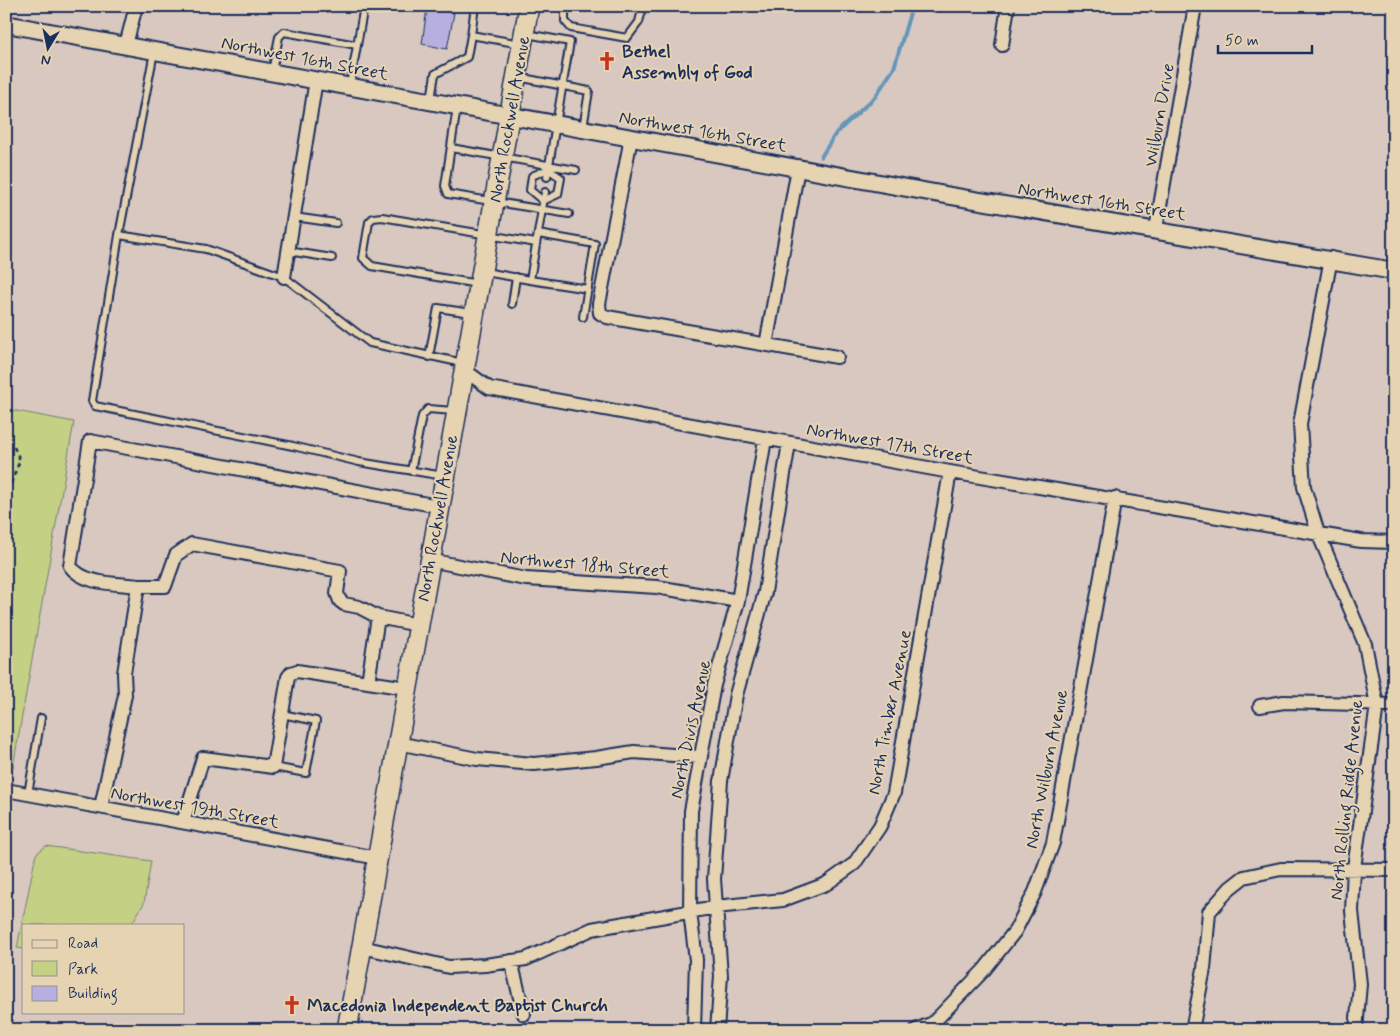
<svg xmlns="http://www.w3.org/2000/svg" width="1400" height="1036" viewBox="0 0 1400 1036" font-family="Mynerve,sans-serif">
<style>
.green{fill:#c4d084;stroke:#708071}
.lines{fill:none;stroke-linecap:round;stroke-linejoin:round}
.stream{stroke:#6596ba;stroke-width:4}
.building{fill:#b7afe0;stroke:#1b2f5e}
.service-casing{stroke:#1b2f5e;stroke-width:10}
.minor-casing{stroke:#1b2f5e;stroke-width:16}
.tertiary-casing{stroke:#1b2f5e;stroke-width:20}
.secondary-casing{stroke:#1b2f5e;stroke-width:22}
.path{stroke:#1b2f5e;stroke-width:2.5;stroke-dasharray:5 4;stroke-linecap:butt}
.service{stroke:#e6d3b1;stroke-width:6}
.minor{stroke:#e6d3b1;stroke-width:12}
.tertiary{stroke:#e6d3b1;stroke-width:16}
.secondary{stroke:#e6d3b1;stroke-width:19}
.labels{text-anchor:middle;stroke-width:4;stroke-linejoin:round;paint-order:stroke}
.poi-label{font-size:18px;font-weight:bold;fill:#1b2f5e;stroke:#e6d3b1;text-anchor:start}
.street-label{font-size:18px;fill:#1b2f5e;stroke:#e6d3b1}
</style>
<rect width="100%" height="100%" fill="#d8c8bf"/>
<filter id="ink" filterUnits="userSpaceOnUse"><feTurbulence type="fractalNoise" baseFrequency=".02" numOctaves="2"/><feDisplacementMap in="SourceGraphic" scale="10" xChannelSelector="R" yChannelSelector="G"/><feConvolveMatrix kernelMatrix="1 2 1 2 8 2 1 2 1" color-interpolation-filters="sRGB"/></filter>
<g filter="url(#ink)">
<path class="green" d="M6,409L74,422L10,784L6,783Z
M46,846L151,861L144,903L131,925H24V949L17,948L36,854Z"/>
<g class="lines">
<path class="stream" d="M821,157L836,133L875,97L894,68L912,6"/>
</g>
<path class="building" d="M427,8L454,13L447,49L422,44Z"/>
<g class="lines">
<g class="service-casing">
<path id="service" d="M565,6V21L571,28L627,38L639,22L643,6
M527,34L570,42L547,177
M471,35L475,6
M154,52L119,235L206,249L284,277L370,343L463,363
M272,71L279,37L284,32L357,45
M518,77L589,91L583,128
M350,85L364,6
M431,100L435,74L467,57L471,35L521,44
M457,107L445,186L448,194L569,214
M451,148L576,170
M543,201L558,194L561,178L548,169
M543,201L530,190L532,176L548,169
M294,217L336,223
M538,234L595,244L583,317
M119,235L92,401L95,406L293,446L359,462L444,476
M288,251L332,258
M485,272L530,280L545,192
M530,280L588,289
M478,284L372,266L363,258L369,222L373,218L382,217L536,243
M512,304L516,277
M429,357L438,308L471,313
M411,471L422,416L428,409L454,411
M273,767L306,773L316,721L282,714
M28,794L41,718"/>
</g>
<g class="minor-casing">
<path id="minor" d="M126,45L136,6
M1002,45L1008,6
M631,138L599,304L600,313L607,317L837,357
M1156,229L1195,6
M1331,258L1300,424L1304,487L1318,533L1365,644L1377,705L1354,868L1352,911L1360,984L1356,1030
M284,277L316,80
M766,345L798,168
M463,369L489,388L950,472L1361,541L1394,542
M429,560L526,579L657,587L738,601
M138,586H165L176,555L192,544L340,571L337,593L340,601L344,604L359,607L378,617L418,625
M378,617L368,682L407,688
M1260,706L1284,702L1394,705
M398,743L477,759L534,764L596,758L634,752L699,757
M6,790L378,858
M101,807L125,695L124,673L138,586C115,583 84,585 70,566L90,441L438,506
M183,822L203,758L273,767L288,677L291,673L297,671L368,682
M362,947L449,967L485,965L526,959L592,929L716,907L783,900L826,884L854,864L880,826L894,793L950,472
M511,961L524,1014
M694,1030L696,960L690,912L691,811L714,685L738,601L765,439
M717,1030L721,976L714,879L721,781L736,695L765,592L789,443
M916,1030L933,1023L984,970L1015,931L1035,892L1053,843L1115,498
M1192,1030L1204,969L1209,912L1230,888L1244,877L1281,869L1394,870"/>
</g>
<g class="tertiary-casing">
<path id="tertiary" d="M6,24L951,196L1394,271"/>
</g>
<g class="secondary-casing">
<path id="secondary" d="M347,1030L529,6"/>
</g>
<path class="path" d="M6,442L13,445L20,460L6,496"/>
<use href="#service" class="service"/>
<use href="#minor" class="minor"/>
<use href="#tertiary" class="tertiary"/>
<use href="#secondary" class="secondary"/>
</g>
</g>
<defs>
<g id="church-bare" transform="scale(1.5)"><path d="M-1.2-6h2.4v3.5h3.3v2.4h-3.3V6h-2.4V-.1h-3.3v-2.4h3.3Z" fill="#c8321e" stroke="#e6d3b1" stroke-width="2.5" paint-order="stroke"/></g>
</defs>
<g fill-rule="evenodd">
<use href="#church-bare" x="607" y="61"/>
<use href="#church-bare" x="292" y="1005"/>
</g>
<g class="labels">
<g class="poi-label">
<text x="622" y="57">Bethel<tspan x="622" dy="21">Assembly of God</tspan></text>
<text x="307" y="1011">Macedonia Independent Baptist Church</text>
</g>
<g class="street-label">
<text transform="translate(305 58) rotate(11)" y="6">Northwest 16th Street</text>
<text transform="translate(1159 115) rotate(-80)" y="6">Wilburn Drive</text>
<text transform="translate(509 119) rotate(-80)" y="6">North Rockwell Avenue</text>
<text transform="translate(703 131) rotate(10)" y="6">Northwest 16th Street</text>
<text transform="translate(1102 201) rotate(9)" y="6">Northwest 16th Street</text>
<text transform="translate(890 443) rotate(10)" y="6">Northwest 17th Street</text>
<text transform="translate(437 518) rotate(-80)" y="6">North Rockwell Avenue</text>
<text transform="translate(585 564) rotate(5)" y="6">Northwest 18th Street</text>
<text transform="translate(889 712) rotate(-79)" y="6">North Timber Avenue</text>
<text transform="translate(690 729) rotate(-78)" y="6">North Divis Avenue</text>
<text transform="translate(1046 769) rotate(-79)" y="6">North Wilburn Avenue</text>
<text transform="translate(1346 800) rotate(-84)" y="6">North Rolling Ridge Avenue</text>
<text transform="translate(195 807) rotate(10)" y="6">Northwest 19th Street</text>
</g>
</g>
<rect width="1400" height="1036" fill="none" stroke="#e6d3b1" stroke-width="25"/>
<rect x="12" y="12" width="1375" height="1011" fill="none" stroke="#1b2f5e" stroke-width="2" filter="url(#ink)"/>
<rect x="22" y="924" width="162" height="90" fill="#e6d3b1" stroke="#959190"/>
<rect x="32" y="940" width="25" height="8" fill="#e6d3b1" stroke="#959190"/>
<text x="68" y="948" font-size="15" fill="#1b2f5e">Road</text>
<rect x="32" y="961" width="25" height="15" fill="#c4d084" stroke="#959190"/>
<text x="68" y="974" font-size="15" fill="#1b2f5e">Park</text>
<rect x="32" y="986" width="25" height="15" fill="#b7afe0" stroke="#959190"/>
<text x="68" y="998" font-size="15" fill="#1b2f5e">Building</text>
<g transform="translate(48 48) rotate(190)" stroke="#e6d3b1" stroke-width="4" paint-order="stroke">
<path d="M0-4L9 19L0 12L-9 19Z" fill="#1b2f5e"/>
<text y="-8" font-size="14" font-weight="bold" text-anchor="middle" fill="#1b2f5e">N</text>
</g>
<path d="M1218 45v8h94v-8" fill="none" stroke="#1b2f5e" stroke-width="2.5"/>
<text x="1225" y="45" font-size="15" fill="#1b2f5e" stroke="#e6d3b1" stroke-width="4" paint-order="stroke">50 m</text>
</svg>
